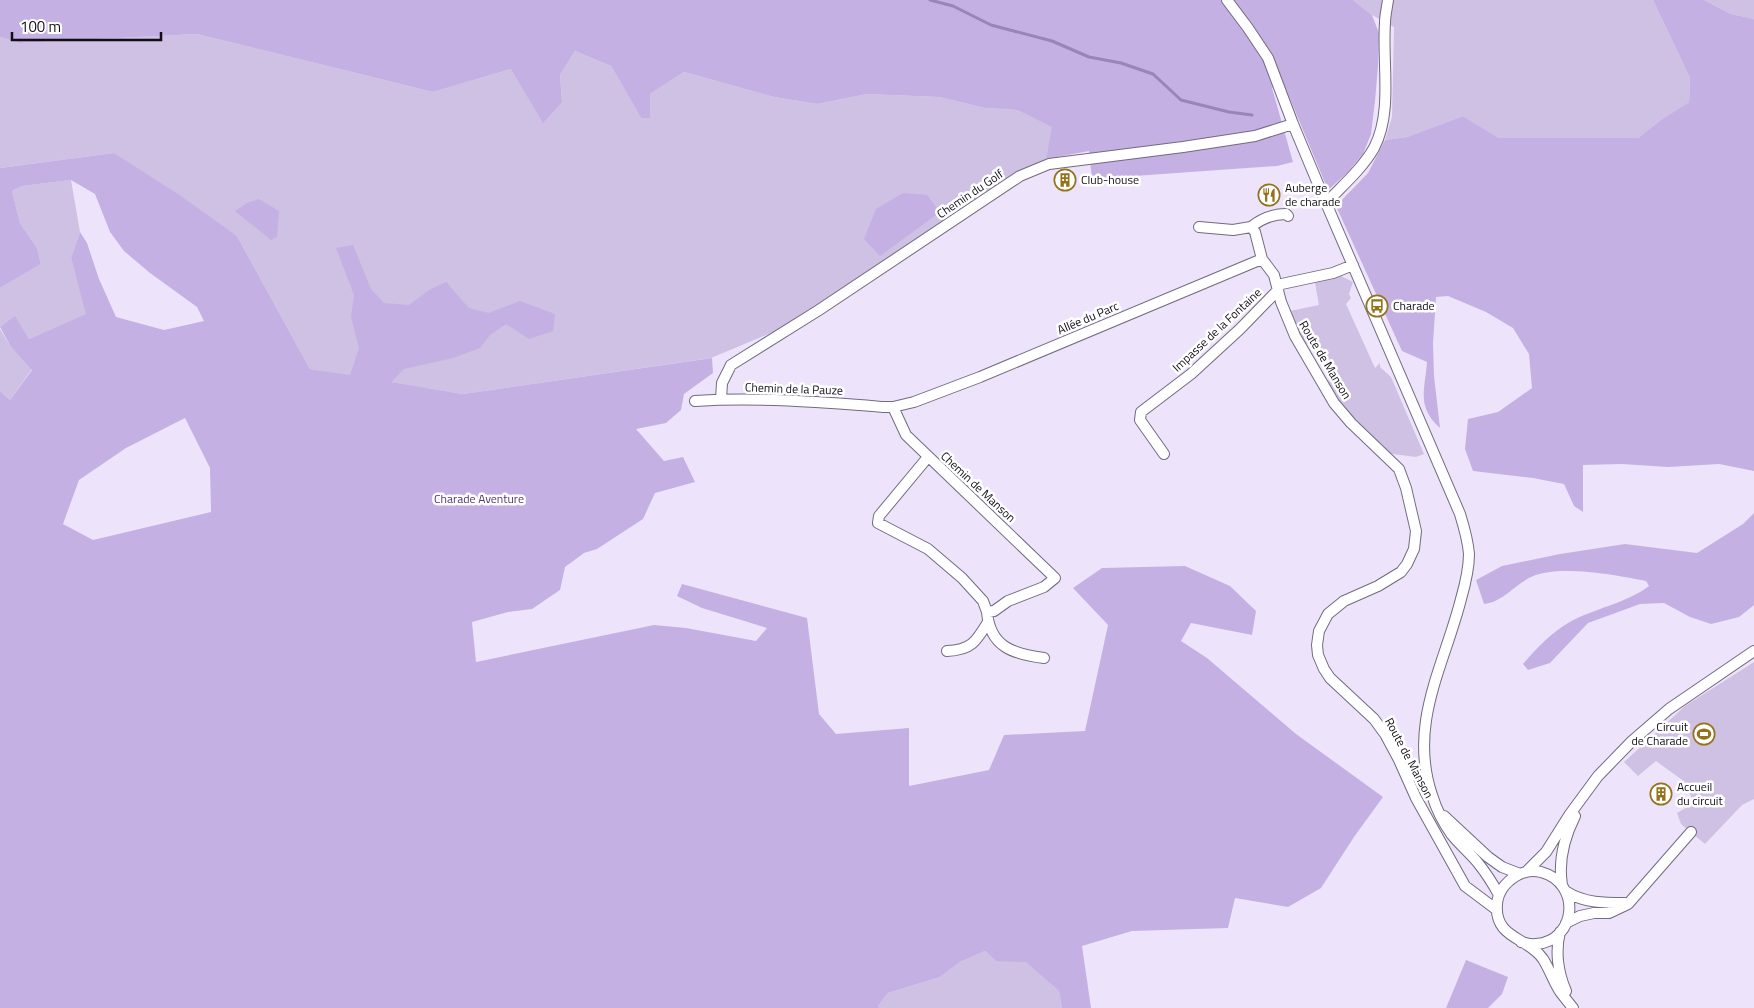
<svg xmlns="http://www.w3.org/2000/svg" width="1754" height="1008" viewBox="0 0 1754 1008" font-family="'Titillium Web',sans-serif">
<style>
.green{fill:#cec1e3}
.forest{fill:#c5b0e3;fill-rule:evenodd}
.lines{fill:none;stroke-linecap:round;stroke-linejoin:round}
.stream{stroke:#9985b6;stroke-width:3}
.minor-casing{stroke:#726a7f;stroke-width:12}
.minor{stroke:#fff;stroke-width:10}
.labels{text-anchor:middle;stroke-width:5;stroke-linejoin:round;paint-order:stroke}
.poi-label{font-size:12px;fill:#110e16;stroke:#fff;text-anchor:start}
.street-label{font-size:12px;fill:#110e16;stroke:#fff}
.park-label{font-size:12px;fill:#513572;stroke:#fff}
</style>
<rect width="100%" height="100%" fill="#ede4fc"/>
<path class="green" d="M1353,0H1653L1690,78L1689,102L1662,119L1638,138H1499L1463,116L1407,137L1385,140L1392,117L1394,27L1372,15Z
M1704,0H1754V19L1731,14Z
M197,34L433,92L511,69L562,102L560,75L575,51L611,66L641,118L650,117V94L684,72L774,97L817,104L867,94L939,97L985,108L1017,110L1053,127L1046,159L816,314L711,358L463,394L310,369L237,236L114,153L0,168V37L19,43Z
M71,180L80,232L71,258L87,314L29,339L15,317L0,327V288L41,264L37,248L20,223L12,191L22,186Z
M1339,275L1353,282L1349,294L1351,298L1346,304L1375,368L1380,363V367L1391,377L1424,454L1416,457L1385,453L1349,416L1328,386L1329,376L1310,345C1297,341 1293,323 1290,311L1319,305L1315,283Z
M0,329L11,347L32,369L10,400L0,391Z
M1754,662V799L1742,805L1705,844L1681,824L1677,813L1694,803L1685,782L1656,761L1638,776L1624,762L1685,706Z
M985,951L996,961H1026L1059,991L1062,1008H880L878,1006L888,993L940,977L960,962Z"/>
<path class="forest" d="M0,0H1353L1372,15L1379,33L1378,66L1375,101L1371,134L1363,154L1347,173L1328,190L1283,82L1272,88L1293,162L1277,166L1092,179L1089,151L1046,159L1052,127L1017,110L985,108L939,97L867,94L817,104L774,97L684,72L650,94V118H641L611,66L575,51L560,75L562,102L543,123L511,69L433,92L197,34L19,43L0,37Z
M1653,0H1704L1731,14L1754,19V471L1719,464L1668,467L1622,464L1583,465V512L1574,506L1564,484L1533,478L1473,471L1465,449L1468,419L1498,412L1532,388L1529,354L1513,328L1486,312L1448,296L1436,297L1433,343L1434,376L1440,428C1416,406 1425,390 1427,362L1402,351L1336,206L1368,173L1385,140L1407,137L1463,116L1499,138H1638L1662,119L1689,102L1690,78Z
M114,153L181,196L237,236L310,369L350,375L359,348L351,317L354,295L336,248L353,245L371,289L384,303L409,305L429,290L446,282L469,308L489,313L520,301L555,314L553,331L529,339L506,324L490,335L480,348L453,358L404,369L391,382L463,394L712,358L713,373L684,394L681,410L666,423L636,429L664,461L683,457L695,482L655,493L643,519L597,549L584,553L565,567L560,590L532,609L508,612L472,622L476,662L654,625L686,628L756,641L767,628L702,608L677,596L682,584L807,618L819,714L836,734L909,728V786L989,770L1004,735L1085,731L1108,625L1073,588L1102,568L1185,566L1230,586L1256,611L1252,635L1191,623L1181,641L1207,658L1296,734L1383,797L1354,837L1321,888L1288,907L1235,898L1228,928L1132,931L1082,946L1091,1008H1062L1059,991L1026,962L996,961L985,951L960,962L940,977L888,993L878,1006L880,1008H0V391L10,400L32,370L11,347L0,327L15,316L29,339L86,314L71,258L80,232L87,243L99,279L116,317L164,330L204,321L197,307L150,273L124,251L110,232L95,194L71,180L22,186L12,191L20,223L37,248L41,264L0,288V168ZM185,418L210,468L211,512L93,540L63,524L79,480L126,448Z
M903,193L927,195L940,212L880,256L864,239L876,209Z
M259,199L279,211L277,237L271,240L235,211L247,203Z
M1754,513V605L1739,617L1711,624L1690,617L1664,603L1640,604L1588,623L1550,663L1528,670L1523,664C1536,649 1551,633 1568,623C1594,608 1625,604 1649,586L1646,581C1617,575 1557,564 1531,577C1514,585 1503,602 1484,604L1476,580L1502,566L1560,554L1625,544L1697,553L1743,524Z
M1466,960L1508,977L1502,994L1488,1008H1446Z"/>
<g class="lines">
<path class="stream" d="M930,0L953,6L991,25L1052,41L1089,57L1121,63L1153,74L1181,100L1229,112L1252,115"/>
<g class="minor-casing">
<path id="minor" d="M1227,0L1248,28L1268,58L1293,124L1326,203L1460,514C1464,527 1468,541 1469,554C1469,570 1465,585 1461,599C1444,666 1408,724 1432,795C1436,808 1444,824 1452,835C1460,845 1470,853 1478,863C1486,873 1493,884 1499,895
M1326,203C1342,186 1362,169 1374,148C1393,112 1382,63 1385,23C1385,15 1387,8 1388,0
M1199,227L1233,230L1251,227L1255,232L1262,259
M1251,227C1262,218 1272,214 1286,214L1288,216
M1277,285L1333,273L1353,265
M721,399L722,383L731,365L819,310L1020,176L1049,164L1183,147L1255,136L1293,124
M695,401C758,397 820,402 883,407H893L914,402L980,377L1262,259L1274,275L1281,302L1295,336L1334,403L1351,423L1399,469L1406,488L1416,531L1414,549L1407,564L1401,572L1378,586L1344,601L1328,614L1319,631L1317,645L1318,655L1324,669L1330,678L1374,719L1385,734L1399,760L1416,798L1465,886L1497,910
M893,407L906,435L1055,578L1044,587L1008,601L994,611L987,612L983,601L962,578L928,549L878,523L879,516L928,457
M1164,454L1140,420L1141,412L1191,374L1240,329L1278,290
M987,612C990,647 1013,654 1044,658
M947,651C971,650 976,642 988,622
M1444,816L1488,857L1502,867L1520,874
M1527,871L1546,852L1570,814L1598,776L1632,741L1669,709L1754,651
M1562,885C1558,860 1564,838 1575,816
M1567,892C1584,903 1605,903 1625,903
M1566,923L1580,916L1594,913H1609L1628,904L1691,832
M1560,932C1555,951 1558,973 1566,991
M1521,942C1526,943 1531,945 1536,944C1577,941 1582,883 1541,872C1532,870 1524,871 1516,876C1506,882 1498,892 1497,904C1494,939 1528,937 1543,959C1550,970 1554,983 1561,993C1565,998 1569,1003 1573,1008"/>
</g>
<use href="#minor" class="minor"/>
</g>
<defs>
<g id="building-ring" transform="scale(1.125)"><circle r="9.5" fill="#fff" stroke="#94721a" stroke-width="1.5"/><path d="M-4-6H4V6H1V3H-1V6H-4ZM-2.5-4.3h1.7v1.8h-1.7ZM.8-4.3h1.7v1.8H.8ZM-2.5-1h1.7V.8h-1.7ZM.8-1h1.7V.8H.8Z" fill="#94721a"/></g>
<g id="restaurant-ring" transform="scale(1.125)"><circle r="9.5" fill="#fff" stroke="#94721a" stroke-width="1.5"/><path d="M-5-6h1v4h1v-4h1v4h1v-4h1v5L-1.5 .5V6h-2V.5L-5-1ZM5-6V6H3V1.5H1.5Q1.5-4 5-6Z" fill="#94721a"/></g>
<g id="bus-ring" transform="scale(1.125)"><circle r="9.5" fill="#fff" stroke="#94721a" stroke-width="1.5"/><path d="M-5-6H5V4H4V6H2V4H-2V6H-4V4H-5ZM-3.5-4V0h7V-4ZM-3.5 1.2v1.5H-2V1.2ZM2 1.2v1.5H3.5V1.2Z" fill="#94721a"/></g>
<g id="stadium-ring" transform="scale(1.125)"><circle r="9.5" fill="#fff" stroke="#94721a" stroke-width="1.5"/><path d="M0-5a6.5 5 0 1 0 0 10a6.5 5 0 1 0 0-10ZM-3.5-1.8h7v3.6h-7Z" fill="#94721a"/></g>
</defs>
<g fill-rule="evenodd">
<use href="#building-ring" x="1065" y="180"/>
<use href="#restaurant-ring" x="1269" y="195"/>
<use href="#bus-ring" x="1377" y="306"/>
<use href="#stadium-ring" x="1704" y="734"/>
<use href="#building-ring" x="1661" y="794"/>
</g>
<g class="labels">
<g class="poi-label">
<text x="1081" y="184">Club-house</text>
<text x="1285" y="192">Auberge<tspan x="1285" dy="14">de charade</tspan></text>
<text x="1393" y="310">Charade</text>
<text x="1688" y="731" text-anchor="end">Circuit<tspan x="1688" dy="14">de Charade</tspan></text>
<text x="1677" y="791">Accueil<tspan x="1677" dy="14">du circuit</tspan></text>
</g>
<g class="street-label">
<text transform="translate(970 194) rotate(-34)" y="4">Chemin du Golf</text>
<text transform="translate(1088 318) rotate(-23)" y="4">Allée du Parc</text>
<text transform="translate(1217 330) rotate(-43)" y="4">Impasse de la Fontaine</text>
<text transform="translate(1325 360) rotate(59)" y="4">Route de Manson</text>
<text transform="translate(794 389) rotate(2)" y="4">Chemin de la Pauze</text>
<text transform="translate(978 487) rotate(43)" y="4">Chemin de Manson</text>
<text transform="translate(1409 758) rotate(62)" y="4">Route de Manson</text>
</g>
<g class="park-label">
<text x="479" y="503">Charade Aventure</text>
</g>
</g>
<path d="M12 32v8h149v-8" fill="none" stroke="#110e16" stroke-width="2.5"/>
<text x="20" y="32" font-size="15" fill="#110e16" stroke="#ffffff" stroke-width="4" paint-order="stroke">100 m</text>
</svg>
